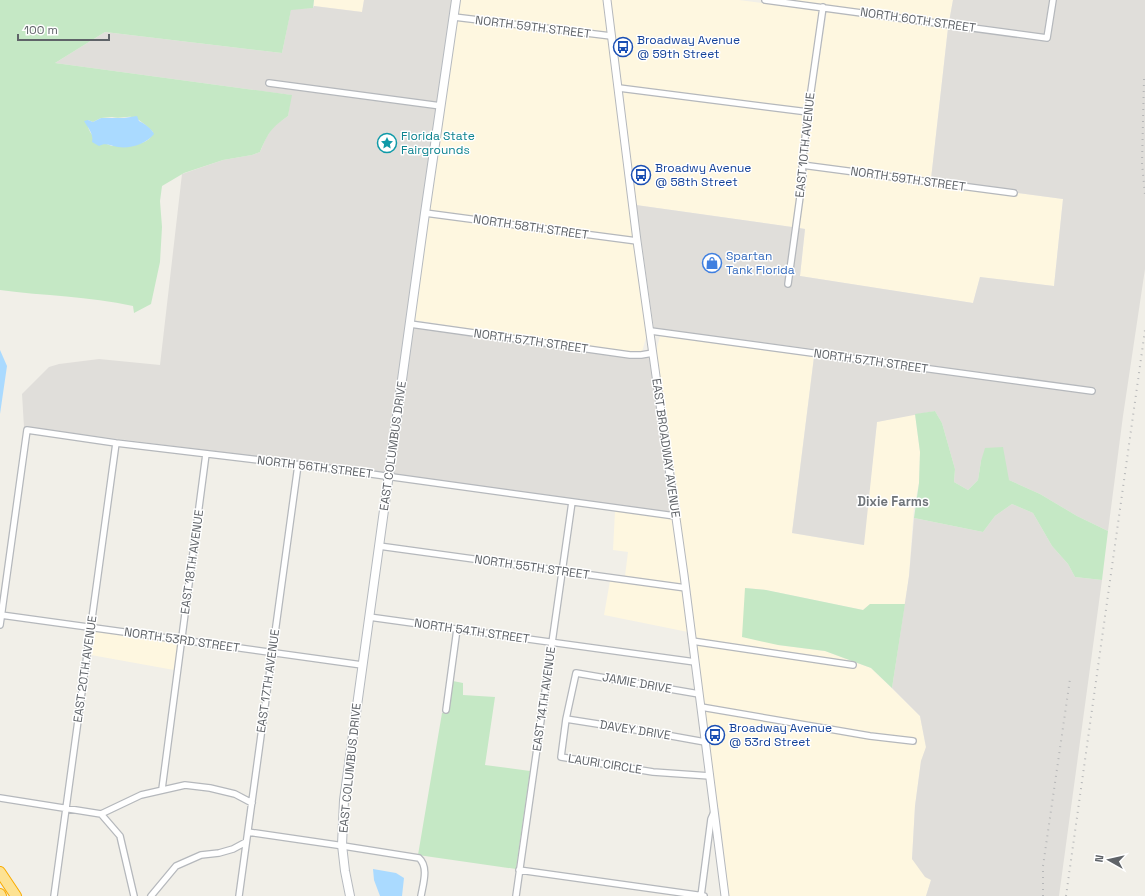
<svg xmlns="http://www.w3.org/2000/svg" width="1145" height="896" viewBox="0 0 1145 896" font-family="'Space Grotesk',sans-serif">
<style>
.commercial{fill:#fef7e0}
.industrial{fill:#e0deda}
.green{fill:#c5e8c5;fill-rule:evenodd}
.water{fill:#aadaff}
.lines{fill:none;stroke-linecap:round;stroke-linejoin:round}
.minor-casing{stroke:#b5b8bc;stroke-width:8}
.tertiary-casing{stroke:#b5b8bc;stroke-width:9}
.secondary-casing{stroke:#b6babf;stroke-width:10}
.motorway-casing{stroke:#f9ab00;stroke-width:12}
.minor{stroke:#fff;stroke-width:5.5}
.tertiary{stroke:#fff;stroke-width:7}
.secondary{stroke:#fff;stroke-width:8}
.motorway{stroke:#fde293;stroke-width:10}
.rail{stroke:#b6b7b8;stroke-width:2;stroke-dasharray:1 5;stroke-linecap:butt}
.labels{text-anchor:middle;stroke-width:3;stroke-linejoin:round;paint-order:stroke}
.street-label{font-size:12px;fill:#5f6368;stroke:#fff}
.transit-label{font-size:12px;fill:#164399;stroke:#fff;text-anchor:start}
.culture-label{font-size:12px;fill:#0d838f;stroke:#fff;text-anchor:start}
.shop-label{font-size:12px;fill:#366cbe;stroke:#fff;text-anchor:start}
.neighbourhood-label{font-size:13px;font-weight:bold;fill:#70757a;stroke:#fff}
</style>
<rect width="100%" height="100%" fill="#f1efe8"/>
<path class="commercial" d="M314,0H364L362,12L314,6Z
M460,0H604L607,33L458,14Z
M611,0H739L819,10L805,109L622,86Z
M789,0H953L949,22Z
M827,11L948,28L931,179L806,162L811,113Z
M457,20L608,39L615,88L633,237L429,211Z
M623,92L804,115L798,167L800,175L792,227L636,205Z
M806,168L1017,196L1018,193L1063,199L1054,286L980,277L973,303L800,276L805,229L799,228L807,175Z
M428,217L634,244L647,334L642,352H630L584,346L414,320Z
M660,336L814,357L792,533L863,545L877,422L915,414L920,452L919,483L914,507L909,576L905,604H870L863,610L766,590L745,588L778,645L825,651L851,661L696,638L690,585L678,514L681,513L656,351Z
M615,511L672,519L682,584L625,576L628,552L613,550Z
M610,581L682,591L688,632L604,615Z
M94,630L178,642L174,670L91,655Z
M696,645L856,668L857,663L871,668L920,716L926,748L921,761L915,806L912,859L931,880L926,896H729L719,808H718L705,711L869,739L916,745L917,739L870,733L704,704Z"/>
<path class="industrial" d="M364,0H453L438,103L266,80L265,86L437,109L385,473L24,427L22,394L49,367L59,364L99,359L160,365L182,174L223,160L252,155L260,152L266,138L274,126L288,116L291,95L55,63L105,32L282,53L291,9L313,8L314,6L362,12Z
M953,0H1049L1044,35L949,22Z
M1056,0H1145V269L1123,416L1108,531L1077,516L1040,494L1009,480L981,461L978,480L968,490L954,482L955,469L942,423L935,411L877,422L864,545L792,533L814,357L1095,394L1096,388L815,350V349L654,329L636,205L792,227L785,286L791,287L799,228L805,229L800,276L973,303L980,277L1054,286L1063,199L1018,193V190L931,179L948,28L1050,42Z
M413,328L629,358L650,357L671,513L392,474Z
M1012,504L1033,513L1052,546L1068,564L1075,577L1102,580L1059,896H926L931,880L925,877L912,859L915,806L921,761L926,747L920,716L892,688L909,576L914,518L983,532L995,516Z"/>
<path class="green" d="M0,0H314L313,8L291,10L282,53L105,32L55,63L292,95L288,116C271,128 268,133 260,152L252,155L223,160L184,173L162,186L160,201L162,227L160,262L151,304L134,313L133,306C89,296 44,296 0,290ZM112,117C120,119 126,116 132,117C138,118 148,127 153,132C149,145 136,144 124,145C120,145 115,146 112,146C108,145 107,143 103,144C94,138 86,131 88,120L93,122L101,118Z
M935,411L942,423L955,469L954,482L968,490L978,480L981,461L985,448L1003,447L1009,480L1040,494L1077,516L1108,531L1102,580L1075,577L1068,564L1052,546L1033,513L1012,504L995,516L983,532L914,518L919,483L920,452L915,414Z
M745,588L766,590L863,610L870,604H905L892,688L871,668L825,651L778,645L742,637Z
M453,681L463,683V695L495,697L485,765L530,771L516,869L418,855L442,713H449Z"/>
<path class="water" d="M137,116L139,121C144,123 152,129 154,134C146,144 130,149 118,147C110,146 106,142 99,146L92,142C94,134 88,128 84,121L88,120L93,122L101,118H124Z
M0,350L7,366L0,414Z
M373,869L396,873L404,878L402,896H380L374,880Z"/>
<g class="lines">
<g class="minor-casing">
<path id="minor" d="M765,0L1047,38L1053,0
M454,17L611,36
M269,83L441,106
M619,88L808,112
M802,165L1014,193
M425,213L637,241
M788,284L803,175L802,165L808,112L823,7
M410,324L630,355H641L653,353
M651,331L1092,391
M379,546L686,588
M1,615L362,665
M369,617L695,662
M0,625L27,430L116,443L335,469L675,516
M692,641L853,665
M699,694L576,673L566,719L561,757L653,772L710,776
M701,707L870,736L913,741
M446,710L457,629
M566,719L655,733L705,742
M162,789L206,454
M0,798L101,814L141,795L185,785L210,788L235,794L252,803
M101,814L120,836L134,896
M248,832L337,845L419,858C429,867 423,884 421,896
M519,870L704,896
M54,896L116,443
M151,896L176,866L201,855L219,853L233,849L246,842
M239,896L298,465
M516,896L572,502
M701,896L711,819L714,812"/>
</g>
<g class="tertiary-casing">
<path id="tertiary" d="M607,0L637,241L684,575L725,896"/>
</g>
<g class="secondary-casing">
<path id="secondary" d="M350,896L345,871L342,845L344,800L425,213L456,0"/>
</g>
<g class="motorway-casing">
<path id="motorway" d="M0,872L16,896
M0,894L1,896"/>
</g>
<use href="#minor" class="minor"/>
<use href="#tertiary" class="tertiary"/>
<use href="#secondary" class="secondary"/>
<use href="#motorway" class="motorway"/>
<path class="rail" d="M1144,79L1142,163L1145,195
M1043,896V866L1070,679
M1066,896L1145,330"/>
</g>
<defs>
<g id="bus-ring" transform="scale(1)"><circle r="9.5" fill="#fff" stroke="#1a4fb4" stroke-width="1.5"/><path d="M-5-6H5V4H4V6H2V4H-2V6H-4V4H-5ZM-3.5-4V0h7V-4ZM-3.5 1.2v1.5H-2V1.2ZM2 1.2v1.5H3.5V1.2Z" fill="#1a4fb4"/></g>
<g id="sight-ring" transform="scale(1)"><circle r="9.5" fill="#fff" stroke="#0f9aa8" stroke-width="1.5"/><path d="M0-6L1.8-2.2L6-1.7L2.9 1.2L3.7 5.4L0 3.3L-3.7 5.4L-2.9 1.2L-6-1.7L-1.8-2.2Z" fill="#0f9aa8"/></g>
<g id="shop-ring" transform="scale(1)"><circle r="9.5" fill="#fff" stroke="#3f7fe0" stroke-width="1.5"/><path d="M-5-2.5h2.3a2.7 3.5 0 0 1 5.4 0H5L5.5 6h-11ZM-1.5-2.5h3a1.5 2.3 0 0 0-3 0Z" fill="#3f7fe0"/></g>
</defs>
<g fill-rule="evenodd">
<use href="#bus-ring" x="623" y="47"/>
<use href="#sight-ring" x="387" y="143"/>
<use href="#bus-ring" x="641" y="175"/>
<use href="#shop-ring" x="712" y="263"/>
<use href="#bus-ring" x="715" y="735"/>
</g>
<g class="labels">
<g class="street-label">
<text transform="translate(918 20) rotate(8)" y="4">NORTH 60TH STREET</text>
<text transform="translate(533 27) rotate(7)" y="4">NORTH 59TH STREET</text>
<text transform="translate(805 145) rotate(-84)" y="4">EAST 10TH AVENUE</text>
<text transform="translate(908 179) rotate(8)" y="4">NORTH 59TH STREET</text>
<text transform="translate(531 227) rotate(8)" y="4">NORTH 58TH STREET</text>
<text transform="translate(531 341) rotate(8)" y="4">NORTH 57TH STREET</text>
<text transform="translate(871 361) rotate(8)" y="4">NORTH 57TH STREET</text>
<text transform="translate(393 446) rotate(-82)" y="4">EAST COLUMBUS DRIVE</text>
<text transform="translate(666 448) rotate(82)" y="4">EAST BROADWAY AVENUE</text>
<text transform="translate(315 467) rotate(7)" y="4">NORTH 56TH STREET</text>
<text transform="translate(192 562) rotate(-82)" y="4">EAST 18TH AVENUE</text>
<text transform="translate(532 567) rotate(8)" y="4">NORTH 55TH STREET</text>
<text transform="translate(472 631) rotate(8)" y="4">NORTH 54TH STREET</text>
<text transform="translate(182 640) rotate(8)" y="4">NORTH 53RD STREET</text>
<text transform="translate(85 669) rotate(-82)" y="4">EAST 20TH AVENUE</text>
<text transform="translate(268 681) rotate(-82)" y="4">EAST 17TH AVENUE</text>
<text transform="translate(637 683) rotate(10)" y="4">JAMIE DRIVE</text>
<text transform="translate(544 699) rotate(-82)" y="4">EAST 14TH AVENUE</text>
<text transform="translate(635 730) rotate(9)" y="4">DAVEY DRIVE</text>
<text transform="translate(605 764) rotate(9)" y="4">LAURI CIRCLE</text>
<text transform="translate(350 768) rotate(-84)" y="4">EAST COLUMBUS DRIVE</text>
</g>
<g class="transit-label">
<text x="637" y="44">Broadway Avenue<tspan x="637" dy="14">@ 59th Street</tspan></text>
<text x="655" y="172">Broadwy Avenue<tspan x="655" dy="14">@ 58th Street</tspan></text>
<text x="729" y="732">Broadway Avenue<tspan x="729" dy="14">@ 53rd Street</tspan></text>
</g>
<g class="culture-label">
<text x="401" y="140">Florida State<tspan x="401" dy="14">Fairgrounds</tspan></text>
</g>
<g class="shop-label">
<text x="726" y="260">Spartan<tspan x="726" dy="14">Tank Florida</tspan></text>
</g>
<g class="neighbourhood-label">
<text x="893" y="506">Dixie Farms</text>
</g>
</g>
<g transform="translate(1109 860) rotate(278)" stroke="#ffffff" stroke-width="3" paint-order="stroke">
<path d="M0-3L7 15L0 10L-7 15Z" fill="#5f6368"/>
<text y="-6" font-size="11" font-weight="bold" text-anchor="middle" fill="#5f6368">N</text>
</g>
<path d="M18 34v6h91v-6" fill="none" stroke="#5f6368" stroke-width="2"/>
<text x="24" y="34" font-size="12" fill="#5f6368" stroke="#ffffff" stroke-width="3" paint-order="stroke">100 m</text>
</svg>
